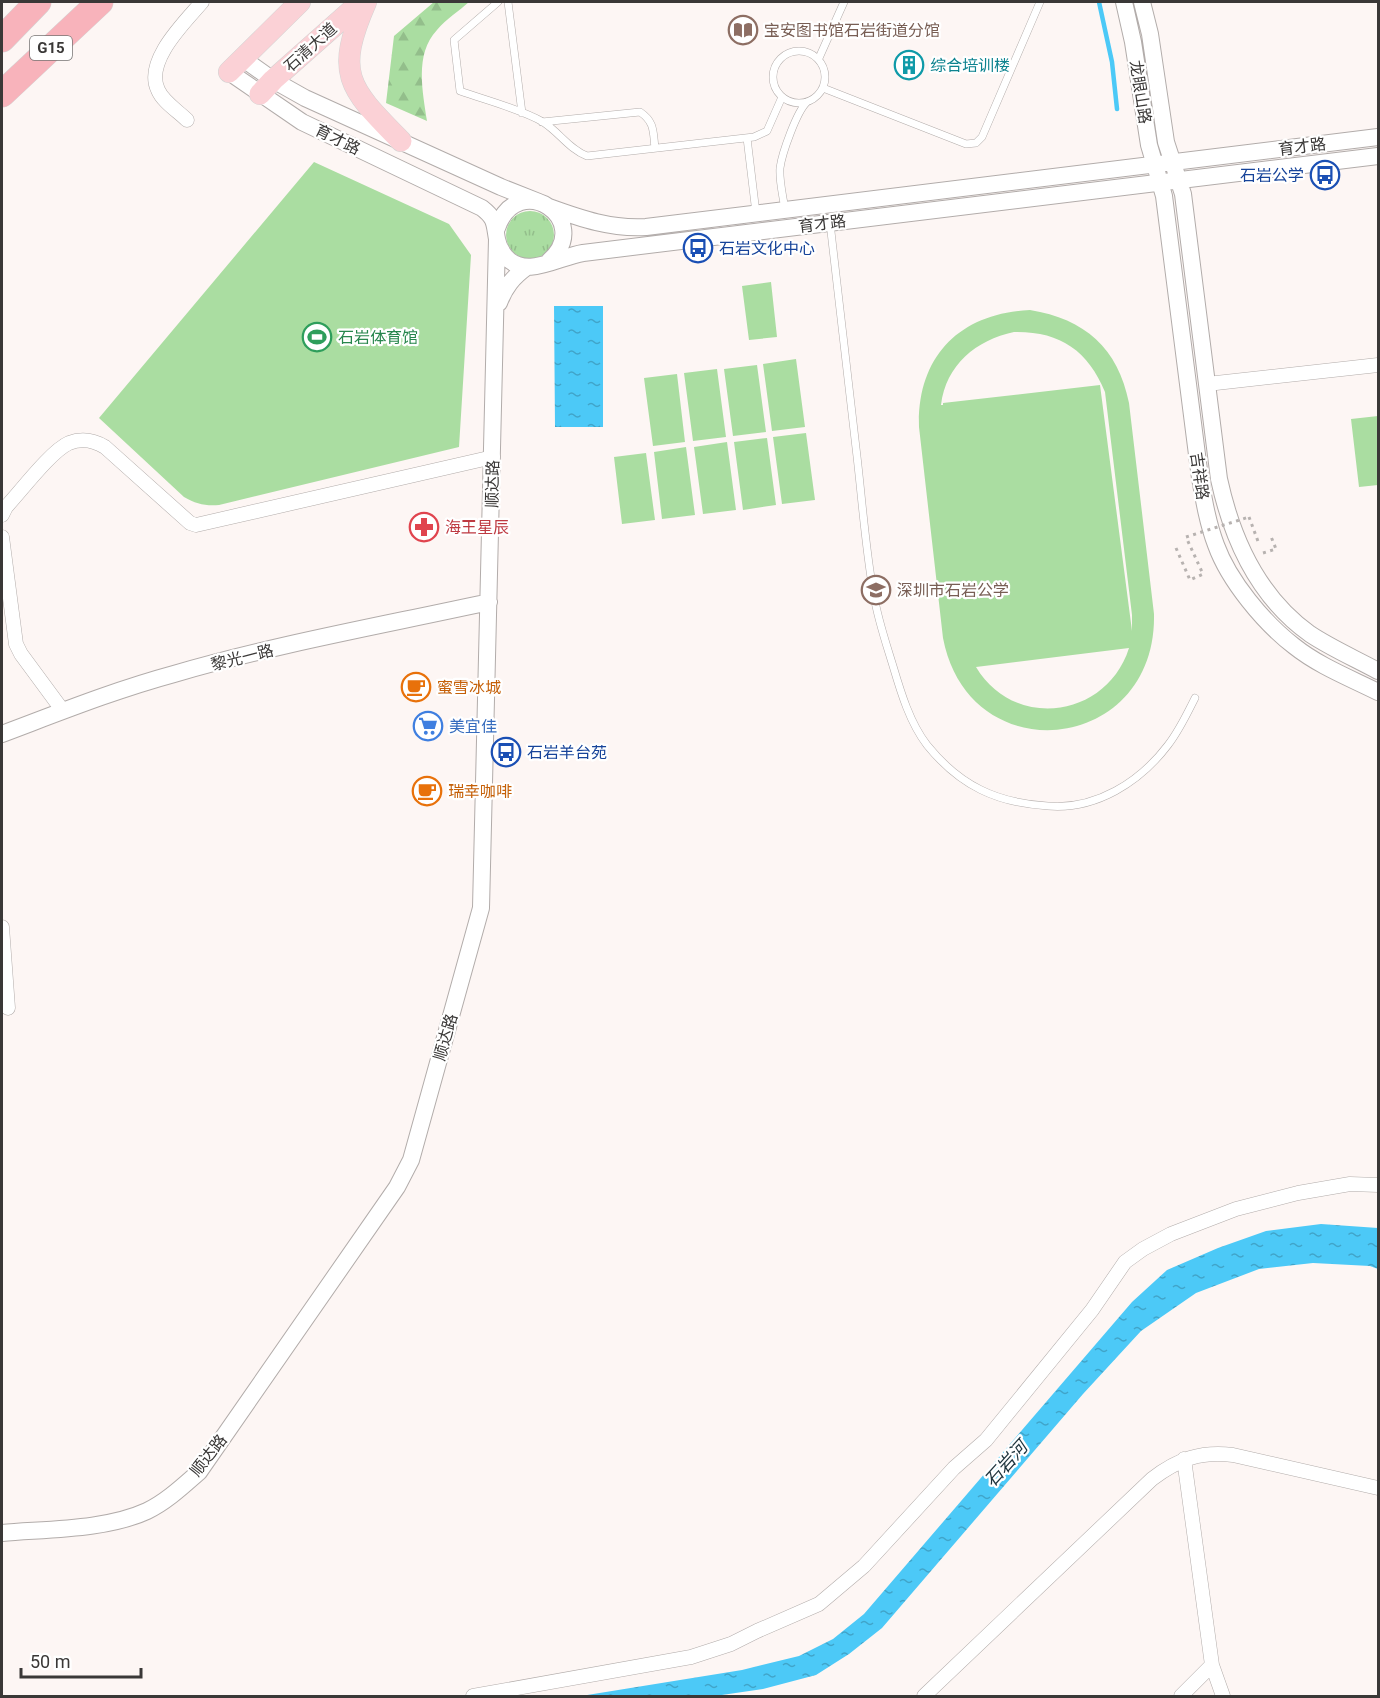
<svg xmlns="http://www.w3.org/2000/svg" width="1380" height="1698" viewBox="0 0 1380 1698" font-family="Roboto,'Noto Sans SC',sans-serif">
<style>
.grass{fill:url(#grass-tufts)}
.forest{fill:url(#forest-firs)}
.pitch{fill:#aadda1;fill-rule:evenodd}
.water{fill:url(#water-ripples)}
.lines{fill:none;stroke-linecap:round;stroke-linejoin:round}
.stream{stroke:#4cc9f7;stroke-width:4.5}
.service-casing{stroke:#b2acaa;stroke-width:8}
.minor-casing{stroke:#b2acaa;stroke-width:15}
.tertiary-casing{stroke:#b2acaa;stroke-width:18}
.primary-casing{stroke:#d4d3d3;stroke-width:22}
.motorway-casing{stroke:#d4d3d3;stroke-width:27}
.path{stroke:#b7b2b0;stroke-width:3;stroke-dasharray:3 4.5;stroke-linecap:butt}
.service{stroke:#fff;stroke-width:7}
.minor{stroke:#fff;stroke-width:14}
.tertiary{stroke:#fff;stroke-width:16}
.primary{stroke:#fbd1d6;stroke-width:21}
.motorway{stroke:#f8b3bb;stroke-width:26}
.path-bridge{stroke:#b7b2b0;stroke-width:3;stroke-dasharray:3 4.5;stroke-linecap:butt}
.labels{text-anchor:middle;stroke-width:4.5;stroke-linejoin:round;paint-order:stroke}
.shield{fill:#fff;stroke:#757473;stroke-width:1.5}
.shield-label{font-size:15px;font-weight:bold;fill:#3a3837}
.education-label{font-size:16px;fill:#785e54;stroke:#fff;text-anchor:start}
.street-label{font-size:16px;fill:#3a3837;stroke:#fff}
.culture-label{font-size:16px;fill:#0d838f;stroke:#fff;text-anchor:start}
.transit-label{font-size:16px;fill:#164399;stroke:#fff;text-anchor:start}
.leisure-label{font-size:16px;fill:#27864d;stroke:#fff;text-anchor:start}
.health-label{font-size:16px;fill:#be3a42;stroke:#fff;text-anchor:start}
.food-label{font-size:16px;fill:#c56008;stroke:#fff;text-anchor:start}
.shop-label{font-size:16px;fill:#366cbe;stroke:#fff;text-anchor:start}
.water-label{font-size:18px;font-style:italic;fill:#1e333c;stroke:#fff}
</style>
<defs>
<pattern id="grass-tufts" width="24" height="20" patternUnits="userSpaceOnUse" patternTransform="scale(1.5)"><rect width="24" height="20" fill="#aadda1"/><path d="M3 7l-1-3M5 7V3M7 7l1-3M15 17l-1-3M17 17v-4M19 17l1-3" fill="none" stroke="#93be8b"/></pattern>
<pattern id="forest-firs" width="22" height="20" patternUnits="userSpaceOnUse" patternTransform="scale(1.5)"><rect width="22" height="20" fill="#aadda1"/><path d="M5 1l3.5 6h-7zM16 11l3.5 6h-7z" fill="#93be8b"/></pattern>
<pattern id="water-ripples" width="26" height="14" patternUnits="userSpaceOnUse" patternTransform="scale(1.5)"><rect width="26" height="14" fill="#4cc9f7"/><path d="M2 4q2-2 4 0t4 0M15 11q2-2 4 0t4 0" fill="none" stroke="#40a4c9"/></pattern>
</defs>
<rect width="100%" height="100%" fill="#fdf6f4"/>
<path class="grass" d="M506 235a24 24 0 1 1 48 0a24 24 0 1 1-48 0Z"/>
<path class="forest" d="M434,2H469C459,11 446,19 437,30C414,54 423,93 427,121L386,103L394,36Z"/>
<path class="pitch" d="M314,162L449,224L471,255L459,447L219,505C205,506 196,504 184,497L99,418Z
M771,282L777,337L749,340L742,286Z
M1030,310C1085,319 1118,348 1129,403L1154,614C1157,754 969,774 943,638L919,427C917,356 960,313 1030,310ZM1014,332C1059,331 1088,350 1105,392L1132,615V631L1100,385L943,403V405H941C946,365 976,340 1014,332ZM1129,648C1107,718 1014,731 976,667Z
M796,359L805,427L772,431L763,364Z
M757,365L766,432L733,436L724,369Z
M717,369L726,437L693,441L684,373Z
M677,374L685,442L653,446L644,378Z
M1378,416V485L1359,487L1351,419Z
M806,433L815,500L782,504L773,437Z
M767,438L776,505L743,510L734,442Z
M727,442L736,510L703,514L694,447Z
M686,447L695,515L662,519L654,452Z
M646,453L655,520L622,524L614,457Z"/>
<path class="water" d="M554,306H603V427H555Z
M1321,1224L1378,1228V1269L1370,1266L1313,1263L1259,1269L1196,1293L1141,1331L1083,1394L882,1628L849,1654L816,1675L763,1689L715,1696H581L742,1670L799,1656L833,1639L864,1614L1132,1302L1167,1270L1218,1248L1266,1231Z"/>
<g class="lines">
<path class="stream" d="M1099,2L1112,62L1117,109"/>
<g class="service-casing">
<path id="service" d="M498,2L454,40L460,91C485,100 521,109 543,122C559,132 569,149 587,156L754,137L767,131L782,97
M508,2L522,113
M773 77a26 26 0 1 1 52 0a26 26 0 1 1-52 0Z
M819,58L844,2
M823,88L966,144L976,143L982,137L1040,2
M542,122L640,112C655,122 653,132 655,148
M747,138L756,213
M785,210C783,196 779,181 780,168C782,153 797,111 807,102
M830,223C839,298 847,373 856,448C862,497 865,547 874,596C878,620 886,643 893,666C901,693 910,723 927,745C960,786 997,803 1048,806C1096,810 1140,782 1168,745C1179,731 1187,714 1195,698"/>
</g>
<g class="minor-casing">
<path id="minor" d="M187,120C178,111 163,102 158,90C144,61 185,22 202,2
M1207,384L1378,365
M2,515L6,507C21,491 51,451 69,443C82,438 95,441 105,447L190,523L196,525L493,457
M2,537L16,644L21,654L63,711
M2,927L8,1008
M1184,1459L1212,1665L1223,1696
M473,1696L691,1657L731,1644L757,1631L819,1604L864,1566L954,1468L986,1440L1092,1310L1125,1262L1143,1249L1171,1234L1236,1209L1298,1193L1350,1184L1378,1185
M924,1696L1152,1479C1178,1459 1201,1451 1233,1455L1378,1488
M1181,1696L1212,1665"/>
</g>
<g class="tertiary-casing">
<path id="tertiary" d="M1124,2L1133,42L1149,145L1164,196L1200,478C1204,501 1208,524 1216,545C1229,581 1264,623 1294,646C1319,666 1350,678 1378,692
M1142,2L1150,34L1166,142L1183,194L1219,479C1232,539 1258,597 1310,634C1331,648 1356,659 1378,671
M242,58L273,80L305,98L501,187L539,202
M229,72L302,122L482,208C496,219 494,223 497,239C498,246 501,251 505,256C525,280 558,257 583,253L1378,156
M549,207C582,219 611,229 646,227L1378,137
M497,228C518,168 595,220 549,261
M499,303C505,287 513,277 527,267
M2,734C58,713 115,690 174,674C277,644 384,625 489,602
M2,1533C47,1529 106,1530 147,1511C166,1502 183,1486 199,1472L397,1187L411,1160L481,908L497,239"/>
</g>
<g class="primary-casing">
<path id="primary" d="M366,2C334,75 349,88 401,141
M229,72L300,2
M260,94L273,80L361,2"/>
</g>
<g class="motorway-casing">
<path id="motorway" d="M2,39L38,2
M2,94L100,2"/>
</g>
<path class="path" d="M1249,517L1259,544
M1176,548L1190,580L1203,574L1186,537
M1263,553L1276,549L1270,534"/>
<use href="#service" class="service"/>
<use href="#minor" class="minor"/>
<use href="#tertiary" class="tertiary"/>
<use href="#primary" class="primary"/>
<use href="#motorway" class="motorway"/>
<path class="path-bridge" d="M1186,537L1249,517"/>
</g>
<defs>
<g id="library-ring" transform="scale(1.5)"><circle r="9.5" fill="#fff" stroke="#8d6e63" stroke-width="1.5"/><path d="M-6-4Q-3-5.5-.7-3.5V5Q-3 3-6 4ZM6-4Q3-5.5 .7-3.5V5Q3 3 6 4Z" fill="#8d6e63"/></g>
<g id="building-ring" transform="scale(1.5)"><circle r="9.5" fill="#fff" stroke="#0f9aa8" stroke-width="1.5"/><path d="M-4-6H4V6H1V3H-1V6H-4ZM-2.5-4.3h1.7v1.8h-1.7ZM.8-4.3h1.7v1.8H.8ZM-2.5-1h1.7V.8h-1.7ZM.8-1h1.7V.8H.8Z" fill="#0f9aa8"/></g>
<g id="bus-ring" transform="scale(1.5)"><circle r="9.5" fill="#fff" stroke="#1a4fb4" stroke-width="1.5"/><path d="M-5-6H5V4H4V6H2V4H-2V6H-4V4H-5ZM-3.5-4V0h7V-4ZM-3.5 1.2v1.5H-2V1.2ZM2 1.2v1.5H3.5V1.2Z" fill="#1a4fb4"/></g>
<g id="stadium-ring" transform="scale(1.5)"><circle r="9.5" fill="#fff" stroke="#2e9e5b" stroke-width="1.5"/><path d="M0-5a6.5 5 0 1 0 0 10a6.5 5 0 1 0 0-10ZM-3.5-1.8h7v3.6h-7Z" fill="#2e9e5b"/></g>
<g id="pharmacy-ring" transform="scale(1.5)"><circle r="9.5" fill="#fff" stroke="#e0444e" stroke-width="1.5"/><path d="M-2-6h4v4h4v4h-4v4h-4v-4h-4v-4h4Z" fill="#e0444e"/></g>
<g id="school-ring" transform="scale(1.5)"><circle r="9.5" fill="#fff" stroke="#8d6e63" stroke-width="1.5"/><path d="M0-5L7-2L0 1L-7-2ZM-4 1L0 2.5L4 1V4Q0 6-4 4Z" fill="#8d6e63"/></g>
<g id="cafe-ring" transform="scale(1.5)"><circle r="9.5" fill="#fff" stroke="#e8710a" stroke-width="1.5"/><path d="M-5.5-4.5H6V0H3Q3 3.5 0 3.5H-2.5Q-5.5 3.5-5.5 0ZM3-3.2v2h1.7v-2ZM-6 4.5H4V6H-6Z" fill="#e8710a"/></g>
<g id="supermarket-ring" transform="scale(1.5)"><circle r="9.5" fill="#fff" stroke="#3f7fe0" stroke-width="1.5"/><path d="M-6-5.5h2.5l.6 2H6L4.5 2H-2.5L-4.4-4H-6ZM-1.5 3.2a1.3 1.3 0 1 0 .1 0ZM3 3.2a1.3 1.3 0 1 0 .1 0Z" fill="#3f7fe0"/></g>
</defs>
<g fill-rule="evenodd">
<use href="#library-ring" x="743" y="30"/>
<use href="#building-ring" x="909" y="65"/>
<use href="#bus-ring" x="1325" y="175"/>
<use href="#bus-ring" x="698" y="248"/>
<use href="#stadium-ring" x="317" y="337"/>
<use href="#pharmacy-ring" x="424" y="527"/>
<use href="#school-ring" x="876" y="590"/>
<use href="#cafe-ring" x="416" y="687"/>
<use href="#supermarket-ring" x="428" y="726"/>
<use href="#bus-ring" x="506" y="752"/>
<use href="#cafe-ring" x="427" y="791"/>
</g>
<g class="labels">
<rect class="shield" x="30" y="36" width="42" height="24" rx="4.5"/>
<g class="shield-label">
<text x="51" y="53">G15</text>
</g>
<g class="education-label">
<text x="764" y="36">宝安图书馆石岩街道分馆</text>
<text x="897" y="596">深圳市石岩公学</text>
</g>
<g class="street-label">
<text transform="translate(310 47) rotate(-42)" y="6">石清大道</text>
<text transform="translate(1141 92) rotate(81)" y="6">龙眼山路</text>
<text transform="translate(338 139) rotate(26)" y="6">育才路</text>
<text transform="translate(1302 146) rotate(-7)" y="6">育才路</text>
<text transform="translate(822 223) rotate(-7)" y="6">育才路</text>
<text transform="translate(1200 476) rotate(82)" y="6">吉祥路</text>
<text transform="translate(492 484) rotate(-89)" y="6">顺达路</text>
<text transform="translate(242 657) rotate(-14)" y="6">黎光一路</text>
<text transform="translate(445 1037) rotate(-74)" y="6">顺达路</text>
<text transform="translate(208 1455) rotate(-52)" y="6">顺达路</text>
</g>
<g class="culture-label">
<text x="930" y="71">综合培训楼</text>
</g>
<g class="transit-label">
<text x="1304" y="181" text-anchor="end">石岩公学</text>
<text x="719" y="254">石岩文化中心</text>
<text x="527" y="758">石岩羊台苑</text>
</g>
<g class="leisure-label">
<text x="338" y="343">石岩体育馆</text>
</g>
<g class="health-label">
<text x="445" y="533">海王星辰</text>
</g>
<g class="food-label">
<text x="437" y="693">蜜雪冰城</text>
<text x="448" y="797">瑞幸咖啡</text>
</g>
<g class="shop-label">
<text x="449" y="732">美宜佳</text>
</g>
<g class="water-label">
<text transform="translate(1006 1464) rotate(-48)" y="6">石岩河</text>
</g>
</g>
<rect width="1380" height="1698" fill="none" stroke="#3a3837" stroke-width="6"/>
<path d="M21 1668v9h120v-9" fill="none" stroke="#3a3837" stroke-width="3"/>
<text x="30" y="1668" font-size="18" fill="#3a3837" stroke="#ffffff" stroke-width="4.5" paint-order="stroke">50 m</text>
</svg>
